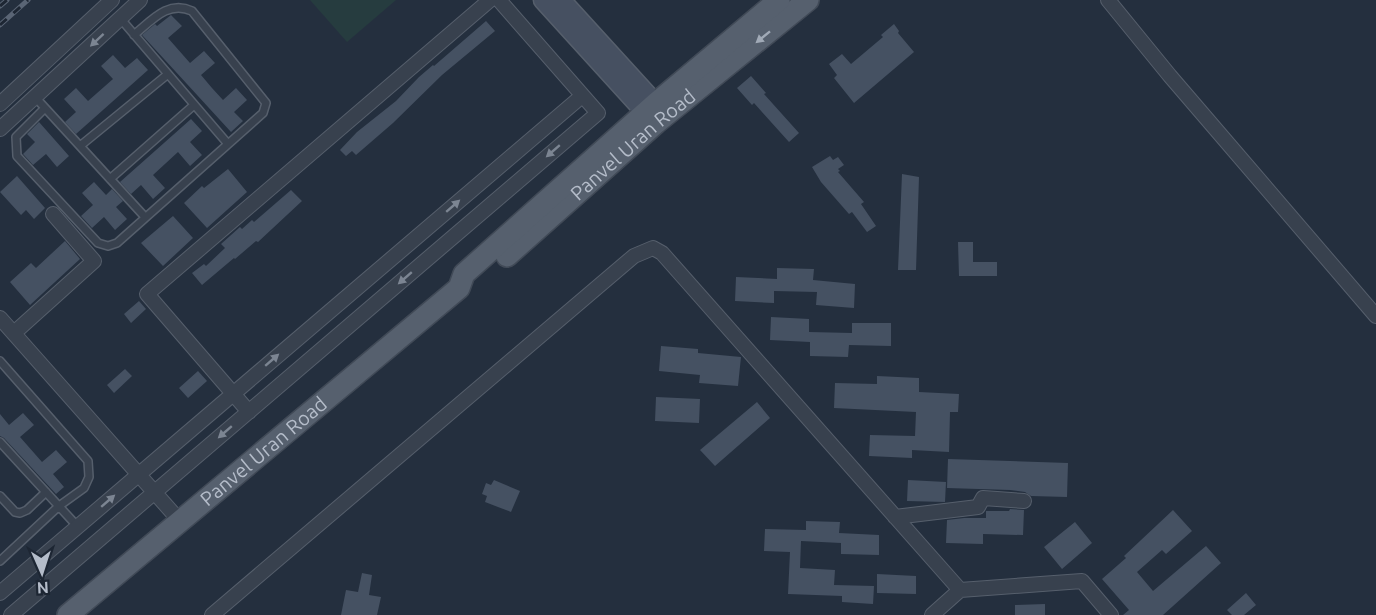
<svg xmlns="http://www.w3.org/2000/svg" width="1376" height="615" viewBox="0 0 1376 615" font-family="Ubuntu,sans-serif">
<style>
.green{fill:#263c3f}
.building{fill:#455162}
.lines{fill:none;stroke-linecap:round;stroke-linejoin:round}
.service-casing{stroke:#565f6c;stroke-width:10}
.minor-casing{stroke:#565f6c;stroke-width:16}
.secondary-casing{stroke:#565f6c;stroke-width:21}
.primary-casing{stroke:#414a57;stroke-width:24}
.service{stroke:#38414e;stroke-width:7}
.minor{stroke:#38414e;stroke-width:14}
.secondary{stroke:#465061;stroke-width:18}
.primary{stroke:#56606e;stroke-width:21}
.rail-casing{stroke:#5a6575;stroke-width:5}
.rail{stroke:#1d2633;stroke-width:3;stroke-dasharray:9;stroke-linecap:butt}
.oneway{fill:#a1aab7}
.oneway2{fill:#7c8592}
.labels{text-anchor:middle;stroke-width:4.5;stroke-linejoin:round;paint-order:stroke}
.street-label{font-size:20px;fill:#b4bcc9;stroke:#1d2633}
</style>
<rect width="100%" height="100%" fill="#242f3e"/>
<path class="green" d="M310,0H396L347,42Z"/>
<path class="building" d="M171,15L182,26L168,38L190,63L204,51L215,63L201,75L212,88L223,100L236,88L247,100L234,112L243,121L231,132L142,35L155,24L157,26Z
M486,21L495,31L442,75L393,123L356,155L352,151L346,156L340,150L357,132L396,101L419,77L433,65L434,66Z
M894,24L899,31L898,33L914,52L854,103L834,78L837,75L829,64L842,54L851,64L883,37L881,35Z
M113,55L125,68L137,58L148,70L76,134L65,122L76,112L64,99L76,88L88,101L113,79L101,66Z
M751,76L766,93L764,94L799,133L789,142L754,103L752,105L737,88Z
M191,119L202,131L190,142L202,155L190,166L178,152L153,175L165,188L153,199L141,185L131,194L120,182Z
M39,122L69,156L57,167L46,154L33,165L23,154L35,142L27,134Z
M830,156L833,160L838,157L844,165L838,169L840,171L838,172L864,202L861,204L876,226L867,232L852,212L849,214L821,182L812,167Z
M228,169L247,192L207,228L184,203L202,186L204,188Z
M902,174L919,177L916,270H898Z
M17,176L45,208L34,219L26,210L21,215L0,192Z
M94,182L106,195L112,189L123,201L116,207L127,219L115,230L104,217L92,228L81,216L93,205L82,193Z
M291,190L302,201L258,242L256,241L235,259L234,258L202,285L192,273L204,264L206,266L225,248L221,244L240,227L242,229L252,220L254,222Z
M173,216L193,238L163,266L141,243Z
M65,241L80,259L30,305L10,282L31,263L36,268Z
M958,242H973V262H997V276H959Z
M777,268L814,269L813,280L855,284L854,308L816,305L817,292L774,291V303L735,301L736,277L777,279Z
M139,301L146,309L131,323L124,314Z
M771,317L809,319V332L852,333V323H891V346L849,345L848,357L810,356V342L770,340Z
M661,346L698,349V353L741,357L738,386L699,383L700,375L659,371Z
M125,369L132,376L114,393L107,385Z
M198,371L207,381L188,398L179,388Z
M877,376L919,378V392L959,394L958,412H950L949,452L912,450V458L869,456L870,435L915,436L916,412L834,408L835,383L877,384Z
M656,397L700,399L699,423L655,421Z
M757,402L770,418L715,466L700,450Z
M23,413L34,425L20,437L42,462L56,450L67,462L53,474L64,487L56,494L4,438L0,436V414L9,425Z
M948,459L1068,463L1067,497L1031,496L1025,492L1010,490L947,488Z
M494,480L520,491L511,512L485,502L487,496L482,494L486,483L491,485Z
M908,480L946,482L945,502L907,501Z
M1010,509L1024,510L1023,535L983,534V544L946,543L947,520L964,518H986V511H1009Z
M1173,510L1192,531L1166,554L1162,550L1137,572L1153,591L1206,546L1221,563L1163,615H1123L1129,610L1102,579L1126,558L1124,556Z
M806,521L840,522L839,533L879,535V555L841,554V543L801,541L800,568L835,570L834,585L874,586L873,604L842,602V596L788,594L790,552L764,551L765,529L806,530Z
M1075,522L1092,543L1062,569L1044,547Z
M362,573L372,575L369,595L381,597L377,615H341L346,590L358,592Z
M877,574L916,576V594L877,593Z
M1246,593L1256,605L1244,615H1232L1227,610Z
M1045,604V615H1015V605Z"/>
<g class="lines">
<g class="service-casing">
<path id="service" d="M120,18L228,144
M35,97L145,217
M45,108L16,137L17,156L98,243L108,246L117,243L263,113L266,103L192,11C168,0 152,20 134,35
M80,146L168,74
M110,179L194,105
M0,361L88,461L89,477L84,488L59,506L0,561
M0,442L78,527
M0,496L15,512L20,513L27,510L46,492"/>
</g>
<g class="minor-casing">
<path id="minor" d="M1108,0L1170,76L1376,316
M0,104L112,0
M0,129L140,0
M0,318L179,520
M14,333L94,261L53,214
M249,412L147,294L490,0
M895,517L978,507L983,498L1024,501
M960,590L1082,581L1111,615
M0,593L582,96
M11,615L598,113L499,0
M212,615L634,256L653,248L662,253L960,590L932,615"/>
</g>
<g class="secondary-casing">
<path id="secondary" d="M543,0L654,122
M561,0L665,114"/>
</g>
<g class="primary-casing">
<g id="primary">
<path id="s1" d="M507,256L656,123L808,0"/>
<path id="s2" d="M68,615L459,288L464,274L655,104L779,0"/>
</g>
</g>
<use href="#service" class="service"/>
<use href="#minor" class="minor"/>
<use href="#secondary" class="secondary"/>
<use href="#primary" class="primary"/>
<g class="rail-casing">
<path id="rail" d="M0,6L7,0
M0,25L28,0"/>
</g>
<use href="#rail" class="rail"/>
</g>
<defs><path id="oneway-solid" d="M-6-.8H1V-3.2L6.5 0L1 3.2V.8H-6Z" transform="scale(1.5)"/></defs>
<use class="oneway" href="#oneway-solid" transform="translate(763 37) rotate(141)"/>
<g class="oneway2">
<use href="#oneway-solid" transform="translate(97 40) rotate(137)"/>
<use href="#oneway-solid" transform="translate(553 151) rotate(139)"/>
<use href="#oneway-solid" transform="translate(453 206) rotate(-41)"/>
<use href="#oneway-solid" transform="translate(405 278) rotate(139)"/>
<use href="#oneway-solid" transform="translate(272 360) rotate(-41)"/>
<use href="#oneway-solid" transform="translate(225 432) rotate(139)"/>
<use href="#oneway-solid" transform="translate(108 501) rotate(-41)"/>
</g>
<g class="labels">
<g class="street-label">
<text dy="7" stroke="none"><textPath href="#s1" startOffset="168">Panvel Uran Road</textPath></text>
<text dy="7" stroke="none"><textPath href="#s2" startOffset="255">Panvel Uran Road</textPath></text>
</g>
</g>
<g transform="translate(42 573) rotate(177)" stroke="#1d2633" stroke-width="4.5" paint-order="stroke">
<path d="M0-4.5L10 22L0 15L-10 22Z" fill="#b4bcc9"/>
<text y="-9" font-size="16" font-weight="bold" text-anchor="middle" fill="#b4bcc9">N</text>
</g>
</svg>
